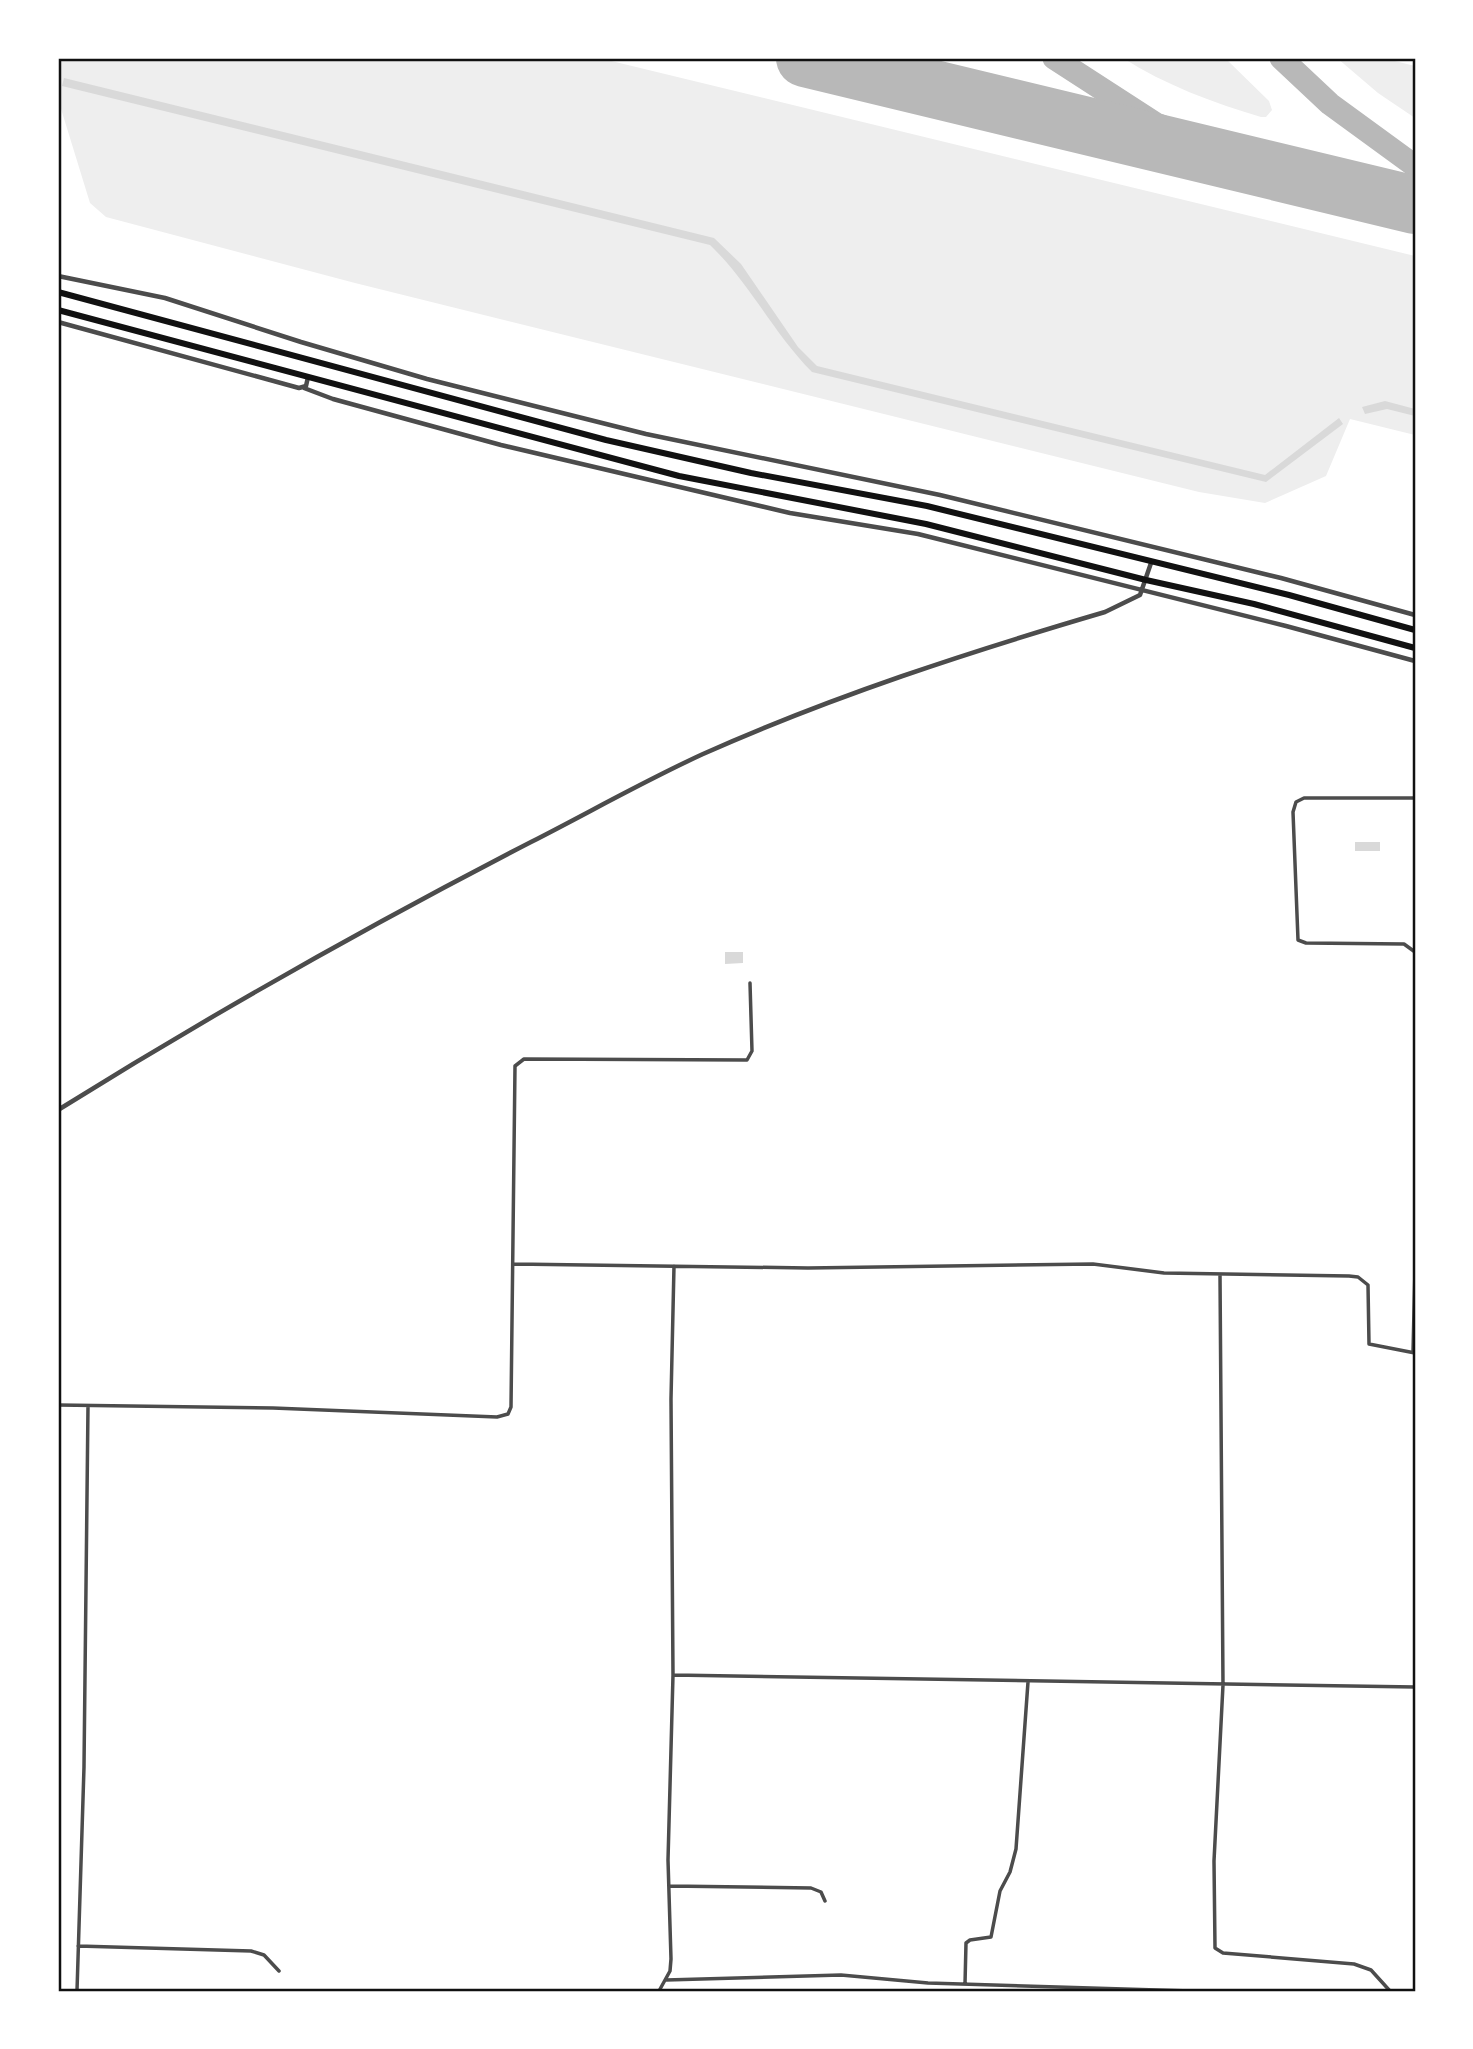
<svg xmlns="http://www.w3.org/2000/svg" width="1473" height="2049" viewBox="0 0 1473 2049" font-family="Quicksand,sans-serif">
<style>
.green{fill:#eee}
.water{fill:#d9d9d9}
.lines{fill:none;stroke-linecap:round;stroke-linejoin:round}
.taxiway{stroke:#b8b8b8;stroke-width:23}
.runway{stroke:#b8b8b8;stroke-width:58}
.minor{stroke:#4c4c4c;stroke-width:3.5}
.tertiary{stroke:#4c4c4c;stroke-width:4.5}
.trunk{stroke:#111;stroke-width:6}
.neatline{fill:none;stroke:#111;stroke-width:2.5}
</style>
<rect width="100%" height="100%" fill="#fff"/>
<path class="green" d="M58,58H599L1415,256V435L1350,419L1326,476L1265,503L1199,492L355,283L106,217L90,203L58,99Z
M1123,58H1225L1269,101L1272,110L1266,117H1261C1214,103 1165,85 1123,58Z
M1337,58H1383L1415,66V118L1378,93Z"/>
<path class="water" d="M64,78L714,238L741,264L798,347L817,366L1265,475L1339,418L1343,424L1266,482L812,372C773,333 750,283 710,245L62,86Z
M1385,401L1415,409V416L1387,409L1365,414L1362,407Z
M1355,842H1380V851H1355Z
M725,952H743V963L725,964Z"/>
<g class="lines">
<path class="taxiway" d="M1054,58L1156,124L1277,171
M1281,58L1330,104L1415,166"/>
<path class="runway" d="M805,58L1415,205"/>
<path class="minor" d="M1415,798H1304L1296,802L1293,812L1298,940L1306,943L1404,944L1415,952
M514,1264L808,1268L1093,1264L1164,1273L1349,1276L1358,1277L1368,1285L1369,1344L1415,1353
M1220,1275L1223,1685L1214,1861L1215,1948L1223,1953L1354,1964L1371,1970L1390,1991
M1413,1352L1415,1269
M58,1405L273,1408L497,1417L508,1414L511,1407L515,1066L524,1059L747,1060L752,1051L750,983
M673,1675L1415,1687
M669,1886L811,1888L821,1892L825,1901
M78,1946L251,1951L264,1955L279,1971
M666,1980L841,1975L928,1983L1191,1991
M965,1984L966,1943L970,1940L991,1937L1000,1891L1010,1872L1016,1849L1028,1682
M77,1991L84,1767L88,1406
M659,1991L670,1971L671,1959L668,1860L673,1675L671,1399L674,1266"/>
<path class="tertiary" d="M58,276L165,298L301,342L427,379L646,434L940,495L1281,578L1415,615
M58,322L299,388L306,386L308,377
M304,388L333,399L501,445L790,513L918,534L1286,626L1415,661
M58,1110C212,1014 370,925 531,842C588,813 644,781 703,754C833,696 969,652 1105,612L1140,595L1151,563"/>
<path class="trunk" d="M58,292L606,440L751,473L927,506L1289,595L1415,630
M58,310L679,476L926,524L1146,580L1254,604L1415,648"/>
</g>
<rect width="1473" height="2049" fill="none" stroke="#ffffff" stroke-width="119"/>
<rect x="60" y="60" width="1354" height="1930" class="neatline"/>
</svg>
